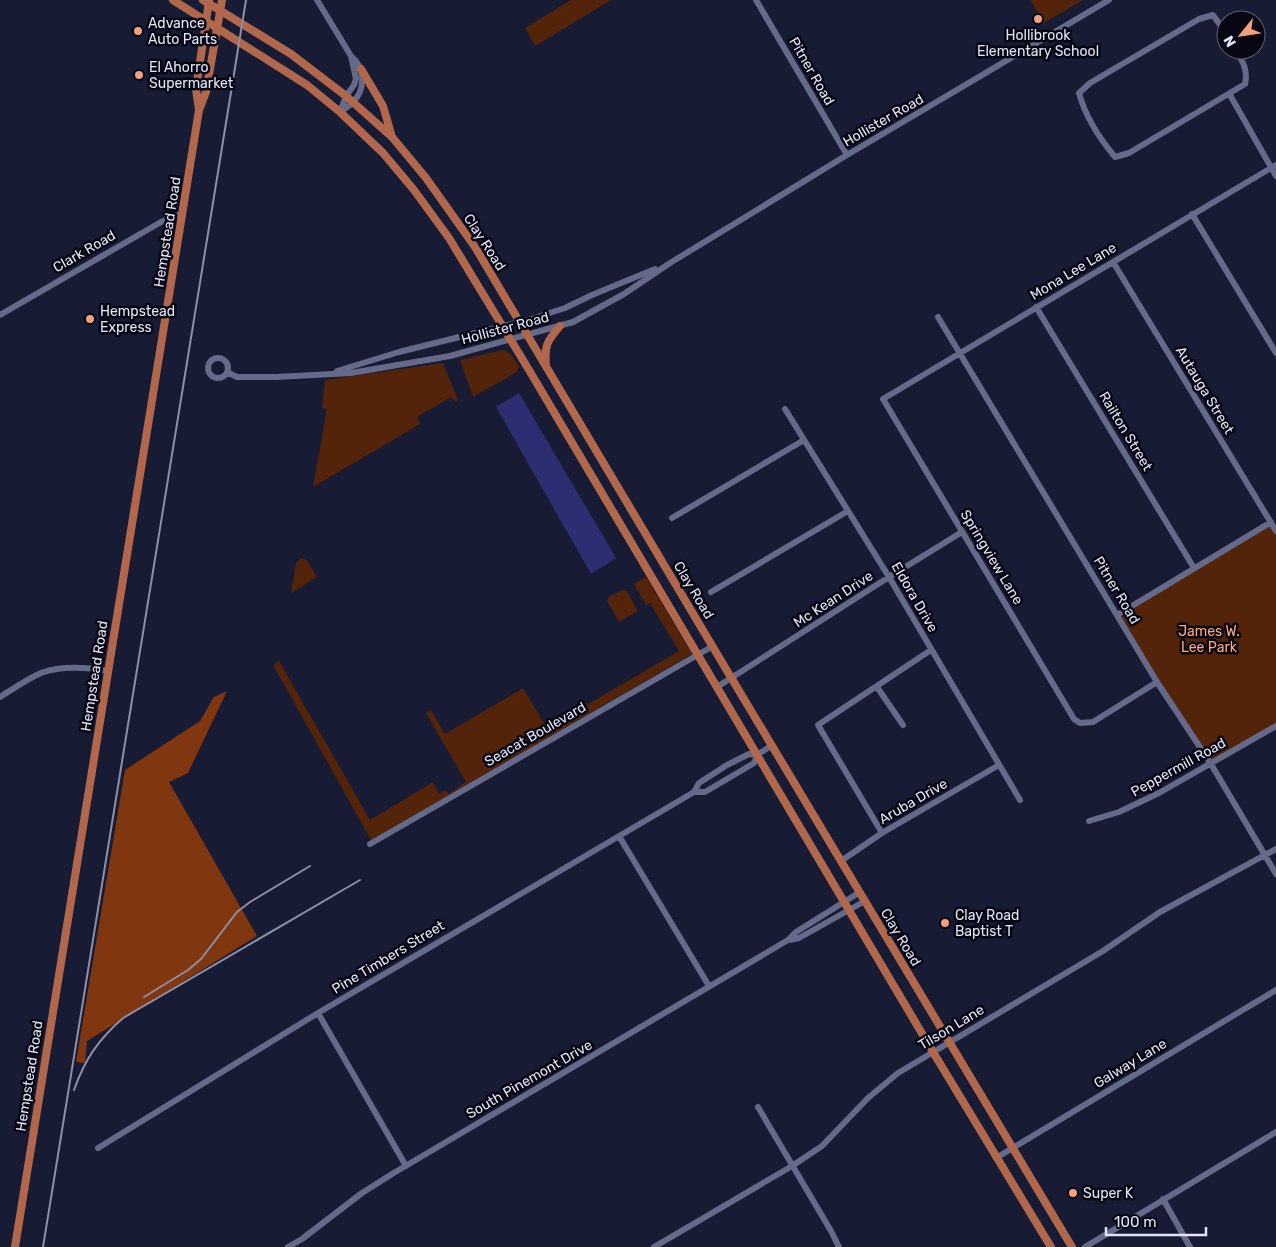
<svg xmlns="http://www.w3.org/2000/svg" width="1276" height="1247" viewBox="0 0 1276 1247" font-family="Rubik,sans-serif">
<style>
.green{fill:#53230a}
.forest{fill:#80370f}
.water{fill:#2c2e71}
.lines{fill:none;stroke-linecap:round;stroke-linejoin:round}
.minor{stroke:#656a89;stroke-width:6}
.major{stroke:#b1674b;stroke-width:8}
.rail{stroke:#8d90a5;stroke-width:2}
.poi-dot{fill:#f1a17d;stroke:#060712;stroke-width:2}
.labels{text-anchor:middle;stroke-width:5;stroke-linejoin:round;paint-order:stroke}
.poi-label{font-size:14px;fill:#e2e5f7;stroke:#060712;text-anchor:start}
.street-label{font-size:14px;fill:#e2e5f7;stroke:#060712}
.park-label{font-size:14px;fill:#fea882;stroke:#060712}
</style>
<rect width="100%" height="100%" fill="#181b34"/>
<path class="green" d="M571,0H611L535,46L525,28Z
M1030,0H1083L1044,23Z
M503,350L510,353L519,366L517,372L473,397L460,360Z
M443,363L458,400L456,402L451,397L417,417L420,424L313,487L327,409L322,408L325,380Z
M1271,522L1276,531V726L1211,764L1117,615Z
M301,558L307,560L317,577L291,593L296,563Z
M646,577L692,654L371,840L273,665L279,661L370,820L433,782L439,794L446,790L448,794L466,782L426,713L431,710L445,734L523,688L547,728L679,651L650,603L646,605L634,584Z
M622,590L627,591L638,611L619,622L607,601L609,597Z"/>
<path class="forest" d="M227,691L188,773L169,782L257,936L87,1041L85,1063L76,1062L125,770L200,721L214,697Z"/>
<path class="water" d="M519,393L616,558L591,574L496,407Z"/>
<g class="lines">
<path class="minor" d="M317,0L351,56C365,67 366,89 353,102C350,106 344,109 340,112
M756,0L847,155
M1226,33L1213,15L1199,19L1090,83L1079,93C1085,115 1100,139 1115,157L1129,153L1245,84C1248,70 1243,62 1236,50
M1230,95L1276,176
M340,112L346,96L354,85L356,79L351,56
M1192,214L1276,353
M1113,262L1276,531
M1036,307L1194,568
M0,315L161,222L183,213
M938,317L1157,682L1211,764L1276,874
M208 368a10 10 0 1 1 20 0a10 10 0 1 1-20 0Z
M337,371L399,352L528,320L565,308L592,295L655,269
M227,372L237,377H276L351,373L450,356L573,322L624,294L670,263L847,155L1109,0
M785,409L889,577L1020,800
M672,518L804,440
M711,592L848,511
M1117,615L1271,522
M1157,682L1093,722L1080,723L1074,719L883,399L1276,165
M717,687L889,577L962,532
M877,687L903,725
M0,697C13,689 27,679 41,673C63,665 86,667 108,671
M694,792L699,783L727,765L749,754L757,755
M1089,821L1119,812L1159,793L1276,726
M882,833L818,725L931,650
M619,836L709,986
M370,844L713,646
M841,861L882,833L999,765
M789,940L799,938L865,901
M318,1013L406,1166
M758,1107L831,1231L839,1247
M98,1148L318,1013L689,795L694,792H705L744,769L754,763L757,755L771,746
M996,1158L1276,990
M1163,1199L1190,1247
M288,1247L302,1239L362,1193L392,1174L788,940L796,932L860,892
M654,1247L792,1166L822,1146L868,1098L898,1073L1103,951L1160,912L1276,849
M1085,1247L1276,1132"/>
<path class="major" d="M173,0L307,85L340,112L383,153L414,190L449,238L529,370L933,1052L1051,1247
M203,0L291,54L346,96L392,137L426,178L475,247C673,581 872,914 1072,1247
M361,69L383,106L392,137
M199,110L196,89L209,1
M546,366C544,346 547,341 560,326
M15,1247L199,110L206,92L222,0"/>
<path class="rail" d="M144,997L188,970L201,959L237,912L250,902L310,866
M74,1090C85,1059 98,1040 123,1018L360,880
M43,1247L246,0"/>
</g>
<g class="poi-dot">
<circle cx="1038" cy="19" r="5"/>
<circle cx="138" cy="31" r="5"/>
<circle cx="139" cy="75" r="5"/>
<circle cx="90" cy="319" r="5"/>
<circle cx="945" cy="923" r="5"/>
<circle cx="1073" cy="1193" r="5"/>
</g>
<g class="labels">
<g class="poi-label">
<text x="148" y="28">Advance<tspan x="148" dy="16">Auto Parts</tspan></text>
<text x="1038" y="40" text-anchor="middle">Hollibrook<tspan x="1038" dy="16">Elementary School</tspan></text>
<text x="149" y="72">El Ahorro<tspan x="149" dy="16">Supermarket</tspan></text>
<text x="100" y="316">Hempstead<tspan x="100" dy="16">Express</tspan></text>
<text x="955" y="920">Clay Road<tspan x="955" dy="16">Baptist T</tspan></text>
<text x="1083" y="1198">Super K</text>
</g>
<g class="street-label">
<text transform="translate(812 71) rotate(60)" y="5">Pitner Road</text>
<text transform="translate(883 120) rotate(-30)" y="5">Hollister Road</text>
<text transform="translate(167 232) rotate(-81)" y="5">Hempstead Road</text>
<text transform="translate(485 242) rotate(57)" y="5">Clay Road</text>
<text transform="translate(84 251) rotate(-30)" y="5">Clark Road</text>
<text transform="translate(1073 271) rotate(-31)" y="5">Mona Lee Lane</text>
<text transform="translate(505 328) rotate(-15)" y="5">Hollister Road</text>
<text transform="translate(1205 390) rotate(59)" y="5">Autauga Street</text>
<text transform="translate(1126 431) rotate(59)" y="5">Railton Street</text>
<text transform="translate(992 557) rotate(59)" y="5">Springview Lane</text>
<text transform="translate(694 590) rotate(59)" y="5">Clay Road</text>
<text transform="translate(1117 590) rotate(59)" y="5">Pitner Road</text>
<text transform="translate(915 597) rotate(60)" y="5">Eldora Drive</text>
<text transform="translate(833 599) rotate(-33)" y="5">Mc Kean Drive</text>
<text transform="translate(94 676) rotate(-81)" y="5">Hempstead Road</text>
<text transform="translate(535 734) rotate(-30)" y="5">Seacat Boulevard</text>
<text transform="translate(1178 767) rotate(-29)" y="5">Peppermill Road</text>
<text transform="translate(913 801) rotate(-30)" y="5">Aruba Drive</text>
<text transform="translate(901 937) rotate(59)" y="5">Clay Road</text>
<text transform="translate(388 957) rotate(-31)" y="5">Pine Timbers Street</text>
<text transform="translate(951 1027) rotate(-31)" y="5">Tilson Lane</text>
<text transform="translate(1130 1063) rotate(-31)" y="5">Galway Lane</text>
<text transform="translate(29 1076) rotate(-81)" y="5">Hempstead Road</text>
<text transform="translate(529 1079) rotate(-30)" y="5">South Pinemont Drive</text>
</g>
<g class="park-label">
<text x="1209" y="636">James W.<tspan x="1209" dy="16">Lee Park</tspan></text>
</g>
</g>
<g transform="translate(1241 35) rotate(240)"><circle r="24" fill="#060712" stroke="#5e606e"/>
<path d="M0-4L9 19L0 12L-9 19Z" fill="#f1a17d"/>
<text y="-8" font-size="14" font-weight="bold" text-anchor="middle" fill="#e2e5f7">N</text>
</g>
<path d="M1106 1227v8h100v-8" fill="none" stroke="#e2e5f7" stroke-width="2.5"/>
<text x="1114" y="1227" font-size="15" fill="#e2e5f7" stroke="#060712" stroke-width="4" paint-order="stroke">100 m</text>
</svg>
